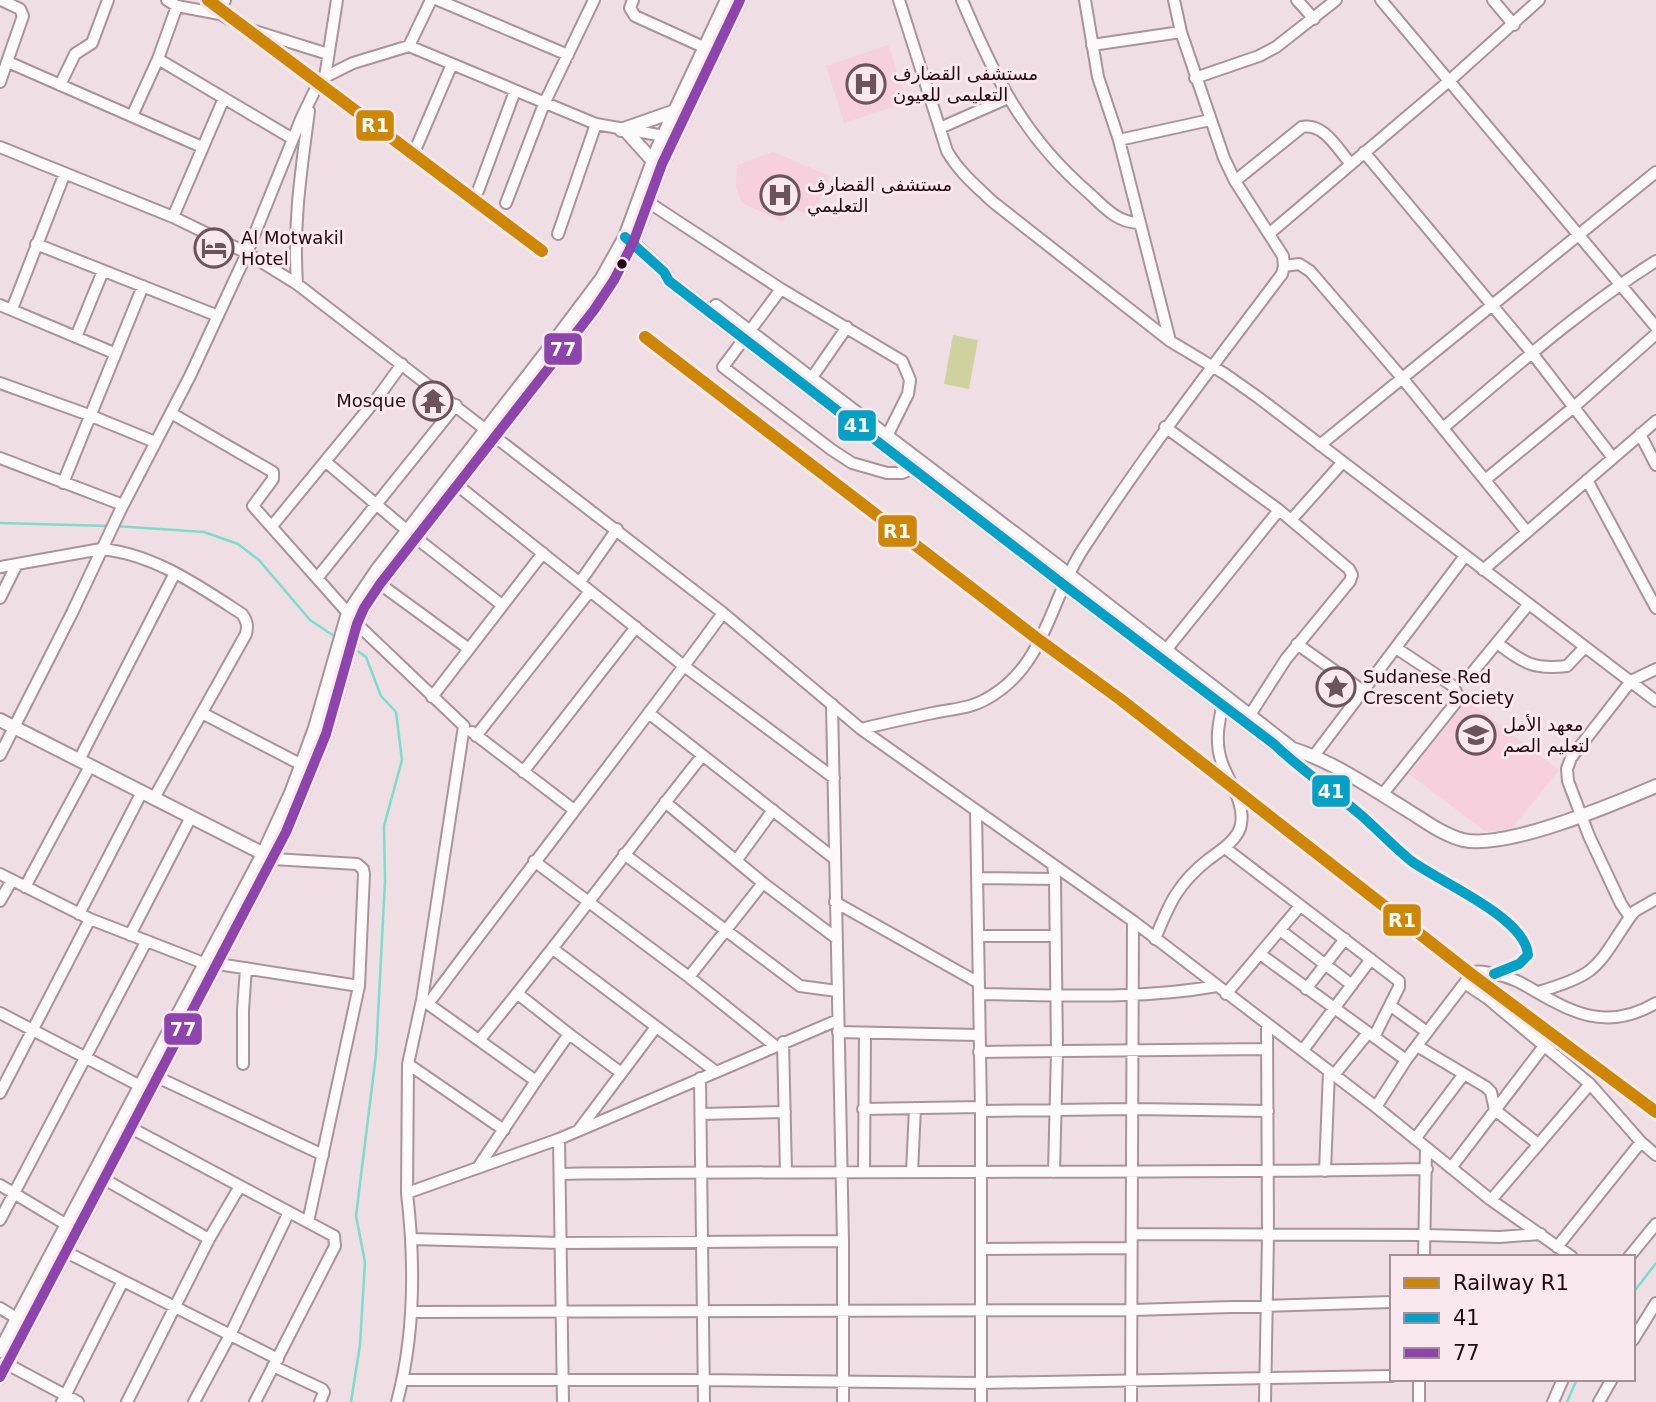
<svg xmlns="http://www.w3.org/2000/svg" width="1656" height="1402" viewBox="0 0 1656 1402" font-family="'DejaVu Sans',Cairo,sans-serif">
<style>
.built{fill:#f6d0dc}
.green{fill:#d0d29e}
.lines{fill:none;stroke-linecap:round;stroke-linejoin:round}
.stream{stroke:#7addcd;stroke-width:2.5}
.minor-casing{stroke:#a9949c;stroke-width:14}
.major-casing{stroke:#a9949c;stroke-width:16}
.minor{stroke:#fdfafb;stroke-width:10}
.major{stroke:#fdfafb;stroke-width:12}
.bus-1-casing{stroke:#f9e8ed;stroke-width:16}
.bus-2-casing{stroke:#f9e8ed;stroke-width:16}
.bus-1{stroke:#02a1c5;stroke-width:10}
.bus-2{stroke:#8e44ad;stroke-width:10}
.rail-1-casing{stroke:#f9e8ed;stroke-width:18}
.rail-1{stroke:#cd8704;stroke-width:12}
.bus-dot{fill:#240913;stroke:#f9e8ed;stroke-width:2.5}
.labels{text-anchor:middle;stroke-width:6;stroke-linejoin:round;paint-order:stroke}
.poi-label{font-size:18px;fill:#240913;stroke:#f9e8ed;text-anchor:start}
.line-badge{stroke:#f9e8ed;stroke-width:2.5}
.badge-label{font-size:19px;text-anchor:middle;font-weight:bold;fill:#fff}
</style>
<rect width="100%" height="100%" fill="#efdee3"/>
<path class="built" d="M888,45L907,102L844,123L826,66Z
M773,152L830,176L814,212L806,214L789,207L783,222L742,203L736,187L737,165Z
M1467,700L1559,770L1512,828L1486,832L1409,774Z"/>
<path class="green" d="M953,335L978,340L969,389L944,384Z"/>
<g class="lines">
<path class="stream" d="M0,523L109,526
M115,526L204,532L238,544L259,560L310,620L337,638
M1633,1293L1656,1263
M351,1402L360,1345L365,1262L356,1216L376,1054L385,881L384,826L402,760L396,712L381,696L366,657L355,649
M1567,1402L1577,1379"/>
<g class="minor-casing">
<path id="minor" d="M167,0L177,6L220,14L245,28L328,54
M438,0L568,55
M633,0L630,8L635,16L710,50
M899,0L947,151C959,172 976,186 993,202L1170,341L1225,374L1259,398L1656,701
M962,0C995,78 1024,138 1090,194C1105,208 1117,222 1138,223
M1085,0L1098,77L1119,140L1170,341
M1297,0L1314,19
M1381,0L1656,327
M1493,0L1514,25
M220,14L225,0
M1092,45L1181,32
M409,46L431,0
M158,59L293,139
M8,62L202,147
M325,77L337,0
M1195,78L1259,56L1276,47L1336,0
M0,82L23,16L20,9L1,0
M60,85L75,54L92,43L108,0
M132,116L158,59L177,6
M940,128L1008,98
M1119,140L1210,120
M0,147L173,217L247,253L297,284L723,613L861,729L1133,921L1376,1107L1491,1200L1572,1257
M416,148L452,64
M1364,152L1532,353L1613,458
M1235,181L1302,127C1324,123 1337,148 1350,163
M478,191L515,91
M648,202L781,289L902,361L910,380L908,394L887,436
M506,203L544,104L594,0
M173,217L224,98
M1270,233L1449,81L1539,0
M558,234L596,124
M36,244L218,316
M1284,266L1299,264L1310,271L1403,379L1527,532
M297,284C293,222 301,172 309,111
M781,289L723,367L832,450L852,463L887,473H902L917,467
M0,305L114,353
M12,309L65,173
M76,337L103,271
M811,379L847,327
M0,383L89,415L155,442
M171,413L273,472V479L253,506L348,613
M1165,427L1279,510L1349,569L1352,575L1350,581L1286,659L1246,721
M1443,428C1512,370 1580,309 1656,261
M1640,434L1656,465
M1320,445L1656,172
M0,458L123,505
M326,462L416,538L502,605
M1485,480L1575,406L1656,334
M1587,480L1656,608
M63,483L143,286
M457,485L684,666L834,778
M1291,520L1342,463
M272,526L378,397L402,364
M0,567L101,549C154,554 199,586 242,614C247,621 248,625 246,634L154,798
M1483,570L1656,421
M318,577L456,405
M580,582L617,529
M380,584L469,649
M0,598L17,564
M357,624L464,726L422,1000L408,1064L407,1193
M1497,643C1524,663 1533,670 1567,666L1584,648
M1297,644L1363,691
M1166,650L1279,510
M1472,673L1528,605
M432,697L543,553
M832,704L843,1241V1402
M202,713L302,765
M650,714L835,859
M861,729C885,723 909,718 933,713C957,708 972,709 993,695C1046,662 1051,597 1083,549C1145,454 1214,364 1282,274L1284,266L1283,256L1235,181L1224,158L1181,32L1174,0
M472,732L574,810
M476,736L590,591
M1275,744C1302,771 1333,791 1362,816C1379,830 1393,846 1410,860C1437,881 1526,917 1528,955L1519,964L1494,974
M0,755L72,613L120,511L190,376L247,253L301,119L314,92L325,77L353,63L409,46L596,124L670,137
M1313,757L1465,556
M79,760L175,573
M523,772L636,627
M1382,795L1457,701V694L1453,686L1396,648
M665,802L763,883L836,938
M976,811L981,1111V1402
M1225,848L1399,981V987L1374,1037
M624,854L800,986L837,991
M273,859L357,864L363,869L364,874L359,986L308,1222
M534,861L689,977L774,1045
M736,861L773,810
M1053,866L1055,879L1057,1051L1054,1172
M0,874L90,919L206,964
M978,878L1055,879
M25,887L90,766
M0,901L12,880
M835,902L979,983
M79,914L142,792
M1630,917L1621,904L1589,836L1568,781L1567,769L1571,758L1631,681L1656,669
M1280,930L1352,985
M130,935L191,817
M979,936H1054
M1155,939C1169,904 1178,883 1209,859C1220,851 1239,839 1241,824C1245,803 1229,782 1222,763C1214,742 1219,720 1224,699
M553,949L715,1071
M1260,954L1406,1060
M218,964L359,986
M689,977L763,883
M1466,984L1487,998L1590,1084L1641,1142L1656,1155
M1306,989L1345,939
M1538,992C1600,974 1596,967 1630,917L1635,911L1656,899
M518,994L569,1034L536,1081
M979,994C1057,995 1139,1000 1217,986
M1226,994L1300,906
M424,1001L536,1081L479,1166
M428,1004C525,873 627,745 723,613
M1391,1006L1427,1032
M0,1013L146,1089
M838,1032L978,1035
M569,1034L620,1072
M480,1039C556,947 627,850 702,756
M783,1042L786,1172
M1417,1046L1486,1087L1491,1092L1495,1110L1538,1144
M1303,1050L1371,959
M979,1052L1267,1049
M243,1064V1010L246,968
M408,1064L504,1130
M1334,1075L1368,1033
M157,1077L323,1155
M700,1078L704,1402
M0,1093L90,919
M1376,1107L1406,1060L1473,972C1481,970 1487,973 1495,974C1518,978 1533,991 1553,1001C1589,1021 1620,1024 1656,1003
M863,1109L980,1107
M981,1111L1133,1109L1268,1111
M701,1114L785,1112
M131,1128L334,1236L335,1246L255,1402
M578,1131L656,1027
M559,1139L563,1402
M1415,1139L1464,1074
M1451,1168L1544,1046
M864,1171L865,1033
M1325,1171L1329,1071
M912,1172L915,1108
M560,1174C849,1170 1138,1174 1427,1169
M104,1179L209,1239L240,1186
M0,1185L67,1225
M1491,1200L1590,1084
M0,1220L146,942
M1132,1234L1425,1235L1500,1237L1541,1234
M412,1239L561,1243L843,1241
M1557,1247L1641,1142
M981,1249L1131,1248
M66,1252L278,1359
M1424,1257L1426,1148
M1629,1257L1656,1224
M0,1308L18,1319
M411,1312L1133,1310L1392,1302
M1633,1340L1656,1303
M7,1364L78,1402
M273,1366L322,1389L324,1392L320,1402
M1419,1379V1402
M403,1380H703L980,1383L1392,1376
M62,1402L123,1281
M127,1402L209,1239
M194,1402L231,1333L289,1212
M397,1402C415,1335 415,1262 407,1193L559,1139L838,1020
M1131,1402L1133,921
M1265,1402L1268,1235L1267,1025
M1553,1402L1563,1379
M1599,1402L1612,1379"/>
</g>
<g class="major-casing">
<path id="major" d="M621,130L675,111
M625,130L653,161
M629,240L664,272L669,281L1064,585L1274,744C1323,754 1366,785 1407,810C1425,821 1443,835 1463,840C1506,850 1614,804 1656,786
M716,306L1068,574L1290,747
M0,720L268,856
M0,1351L263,854L291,793L315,728L348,613L377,570L548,350L602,278L625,237L658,147L727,0
M0,1377L286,832L326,734L357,624L364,608L380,584L594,310L614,280L633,243L662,164L740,0"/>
</g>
<use href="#minor" class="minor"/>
<use href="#major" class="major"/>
<g class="bus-1-casing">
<path id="bus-1" d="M625,237L664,272L669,281L1064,585L1274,744C1302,771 1333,791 1362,816C1378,830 1393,846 1410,860C1437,881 1526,917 1528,955L1519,964L1494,974"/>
</g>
<g class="bus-2-casing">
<path id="bus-2" d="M0,1377L286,832L326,734L357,624L364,608L380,584L594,310L614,280L633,243L662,164L740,0"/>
</g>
<use href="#bus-1" class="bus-1"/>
<use href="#bus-2" class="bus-2"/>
<g class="rail-1-casing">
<path id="rail-1" d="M208,0L542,251
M645,337L1035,637L1120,699L1471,974L1656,1112"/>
</g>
<use href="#rail-1" class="rail-1"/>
</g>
<defs>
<g id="hospital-ring" transform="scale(2.0125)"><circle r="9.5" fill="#f9e8ed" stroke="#6b545c" stroke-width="1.5"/><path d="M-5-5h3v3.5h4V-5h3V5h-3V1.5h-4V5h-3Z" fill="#6b545c"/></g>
<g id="hotel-ring" transform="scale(2.0125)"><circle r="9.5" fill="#f9e8ed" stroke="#6b545c" stroke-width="1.5"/><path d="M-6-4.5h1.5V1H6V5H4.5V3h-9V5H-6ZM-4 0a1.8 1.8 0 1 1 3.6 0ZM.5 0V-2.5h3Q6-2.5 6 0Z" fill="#6b545c"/></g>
<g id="temple-ring" transform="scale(2.0125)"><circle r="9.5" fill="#f9e8ed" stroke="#6b545c" stroke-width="1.5"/><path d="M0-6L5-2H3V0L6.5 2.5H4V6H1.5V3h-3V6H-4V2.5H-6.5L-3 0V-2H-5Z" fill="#6b545c"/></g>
<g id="sight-ring" transform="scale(2.0125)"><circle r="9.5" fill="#f9e8ed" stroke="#6b545c" stroke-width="1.5"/><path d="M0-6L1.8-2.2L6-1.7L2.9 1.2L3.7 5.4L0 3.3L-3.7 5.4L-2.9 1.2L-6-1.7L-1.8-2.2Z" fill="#6b545c"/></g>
<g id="school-ring" transform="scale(2.0125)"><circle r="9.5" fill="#f9e8ed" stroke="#6b545c" stroke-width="1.5"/><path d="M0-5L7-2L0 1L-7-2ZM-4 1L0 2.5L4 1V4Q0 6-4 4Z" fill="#6b545c"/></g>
</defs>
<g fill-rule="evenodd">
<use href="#hospital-ring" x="866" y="84"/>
<use href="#hospital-ring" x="780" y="195"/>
<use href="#hotel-ring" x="214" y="248"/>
<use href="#temple-ring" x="433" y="401"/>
<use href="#sight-ring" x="1336" y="687"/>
<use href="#school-ring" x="1476" y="735"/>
</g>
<circle class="bus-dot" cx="622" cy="264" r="6"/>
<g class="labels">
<g class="poi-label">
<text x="893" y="80">مستشفى القضارف<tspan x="893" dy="21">التعليمى للعيون</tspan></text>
<text x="807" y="191">مستشفى القضارف<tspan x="807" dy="21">التعليمي</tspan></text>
<text x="241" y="244">Al Motwakil<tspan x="241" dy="21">Hotel</tspan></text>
<text x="406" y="407" text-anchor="end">Mosque</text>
<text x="1363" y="683">Sudanese Red<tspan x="1363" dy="21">Crescent Society</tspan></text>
<text x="1503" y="731">معهد الأمل<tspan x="1503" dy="21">لتعليم الصم</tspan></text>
</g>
</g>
<g class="line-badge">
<rect x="355" y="109" width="40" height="33" rx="7" fill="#cd8704"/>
<rect x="543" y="332" width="40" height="34" rx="7" fill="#8e44ad"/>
<rect x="837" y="409" width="40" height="33" rx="7" fill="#02a1c5"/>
<rect x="877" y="514" width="41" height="34" rx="7" fill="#cd8704"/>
<rect x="1311" y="774" width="40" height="34" rx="7" fill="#02a1c5"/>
<rect x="1382" y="903" width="40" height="34" rx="7" fill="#cd8704"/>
<rect x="163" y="1012" width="40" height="34" rx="7" fill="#8e44ad"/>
</g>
<g class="badge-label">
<text x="375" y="132">R1</text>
<text x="563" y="356">77</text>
<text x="857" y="432">41</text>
<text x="897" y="538">R1</text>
<text x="1331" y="798">41</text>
<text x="1402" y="927">R1</text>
<text x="183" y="1036">77</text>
</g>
<rect x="1390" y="1255" width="245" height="126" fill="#f9e8ed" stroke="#a48f96" stroke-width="2"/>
<rect x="1404" y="1278" width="35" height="10" fill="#cd8704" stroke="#a48f96" stroke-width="2"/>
<text x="1453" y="1290" font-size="21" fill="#240913">Railway R1</text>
<rect x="1404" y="1313" width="35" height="10" fill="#02a1c5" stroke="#a48f96" stroke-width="2"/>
<text x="1453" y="1325" font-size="21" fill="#240913">41</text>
<rect x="1404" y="1348" width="35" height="10" fill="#8e44ad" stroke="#a48f96" stroke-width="2"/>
<text x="1453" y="1360" font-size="21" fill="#240913">77</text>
</svg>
